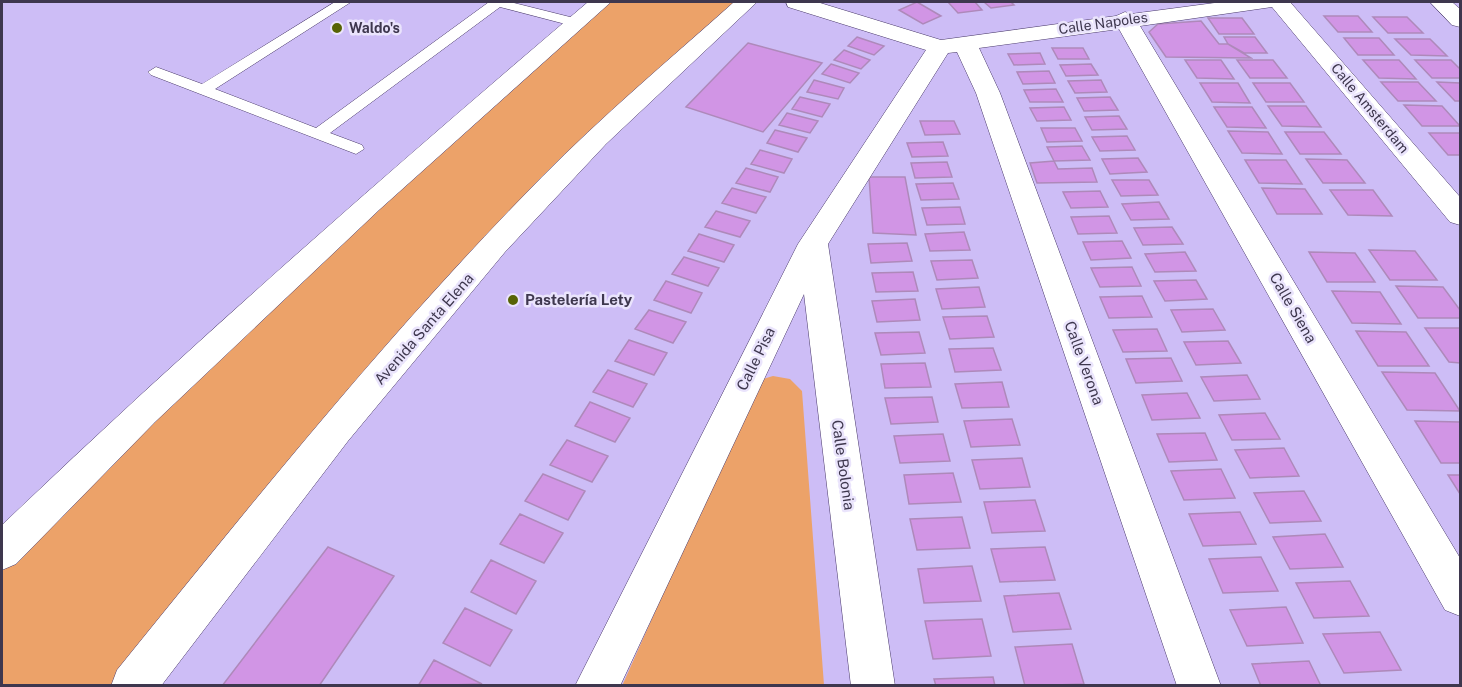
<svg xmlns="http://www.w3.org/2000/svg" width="1462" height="687" viewBox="0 0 1462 687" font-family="'Public Sans',sans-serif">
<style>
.green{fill:#eca269}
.building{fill:#d195e5;stroke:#ae89ba;stroke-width:1.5}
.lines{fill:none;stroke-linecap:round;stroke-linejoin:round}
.lane-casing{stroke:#493969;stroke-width:1}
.street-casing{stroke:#493969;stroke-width:1}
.secondary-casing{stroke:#493969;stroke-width:1}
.lane{fill:#fff;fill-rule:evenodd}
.street{fill:#fff;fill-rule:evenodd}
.secondary{fill:#fff;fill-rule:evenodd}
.poi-dot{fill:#576304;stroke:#eae4fc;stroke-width:2}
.labels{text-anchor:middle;stroke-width:5;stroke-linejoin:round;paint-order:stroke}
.far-street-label{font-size:14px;fill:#3e374e;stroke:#eae4fc}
.far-poi-label{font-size:14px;font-weight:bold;fill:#3e374e;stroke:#eae4fc;text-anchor:start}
.poi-label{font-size:15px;font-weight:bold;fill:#3e374e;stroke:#eae4fc;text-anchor:start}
.street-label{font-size:15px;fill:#3e374e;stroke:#eae4fc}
</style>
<rect width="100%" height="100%" fill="#cdbdf6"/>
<path class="green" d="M600,2H746L551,184L133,685L2,686V551L143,412Z
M773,376L790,379L802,391L824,685L622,686L756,385L763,379Z"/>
<path class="building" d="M917,2L941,16L923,24L899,10Z
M948,2H975L982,10L958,13Z
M984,2H1011L1014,5L991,8Z
M1324,16H1358L1372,32H1338Z
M1373,17H1407L1423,33H1388Z
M1208,18H1242L1254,34H1219Z
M1201,21L1219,44H1228L1251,58L1166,57L1149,32L1158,24Z
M857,37L884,46L874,55L848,46Z
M1224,37H1255L1267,53H1244L1228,44Z
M1344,38H1379L1394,55H1358Z
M1395,39H1430L1447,56L1411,55Z
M748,43L822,63L763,132L686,107Z
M1052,48H1083L1089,59H1058Z
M844,50L870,60L861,69L834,60Z
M1040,53L1045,64L1014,65L1008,54Z
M1185,60H1221L1234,79L1197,78Z
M1237,60H1273L1287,78H1250Z
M1363,60H1399L1416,79L1379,78Z
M1415,60H1451L1460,69V78H1432Z
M831,64L859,73L850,83L822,74Z
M1091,64L1098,75L1066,76L1060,65Z
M1049,71L1055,83L1023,84L1017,72Z
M814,80L844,88L838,99L807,92Z
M1101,80L1107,92L1075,93L1068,81Z
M1381,82H1418L1436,101H1398Z
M1437,82L1460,83V101H1455Z
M1200,83H1238L1250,103L1212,102Z
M1253,83H1290L1304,102H1266Z
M1056,89L1063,102H1030L1024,90Z
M800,97L830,104L822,117L792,109Z
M1110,97L1118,110L1084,111L1077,98Z
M1404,105L1442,106L1460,126H1422Z
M1268,106H1306L1321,127L1282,126Z
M1064,107L1071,120L1037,121L1030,108Z
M1214,107H1252L1266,128L1227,127Z
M787,113L818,121L810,133L779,125Z
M1119,116L1127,129L1092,130L1085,117Z
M920,121H954L960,134L925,135Z
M1041,128H1075L1082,141L1047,142Z
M775,130L807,138L798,152L767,143Z
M1228,131L1268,132L1282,154L1242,153Z
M1285,132H1324L1341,154H1300Z
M1429,133H1460V155H1448Z
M1127,136L1135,150L1100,151L1092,137Z
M943,142L948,156L912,157L907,143Z
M1082,146L1090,160L1054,161L1047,147Z
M760,150L792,159L784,173L751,164Z
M1138,158L1147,172L1110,174L1102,159Z
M1306,159L1347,160L1365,183H1323Z
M1245,160H1286L1302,184L1259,183Z
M1054,161L1058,169L1092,168L1097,182L1037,183L1030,163Z
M947,162L952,177L915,178L911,163Z
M746,168L778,177L770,192L736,183Z
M869,177H905L916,235L873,233Z
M1112,180H1149L1158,195L1121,196Z
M953,183L959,199L921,200L916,184Z
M732,188L766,197L756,213L722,203Z
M1262,188L1305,189L1322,214H1277Z
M1330,190H1373L1392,216L1348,215Z
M1100,191L1108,207L1071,208L1063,192Z
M1159,202L1169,219L1131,220L1122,204Z
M960,207L965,224L927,225L922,208Z
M716,211L750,221L740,237L705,227Z
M1109,216L1117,233L1078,234L1071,217Z
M1172,227L1183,244L1143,245L1134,228Z
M964,232L970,250L930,251L925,234Z
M699,234L734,245L724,262L688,251Z
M1122,241L1131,258L1091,260L1083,242Z
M907,243L912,261L871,263L868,244Z
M1369,250L1415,251L1437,280H1390Z
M1185,252L1196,271L1155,272L1145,254Z
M1309,252L1355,253L1375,282H1327Z
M684,257L719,268L708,286L672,274Z
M972,260L978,278L937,280L931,261Z
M1132,267L1141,286L1100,287L1091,268Z
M913,272L918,291L876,292L872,273Z
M1196,280L1207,299L1165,301L1154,281Z
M666,281L702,293L691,313L654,300Z
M1396,286L1443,287L1460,310V318H1418Z
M979,287L985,307L942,309L936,289Z
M1332,291L1380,292L1401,324L1352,323Z
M1142,296L1152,317L1109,318L1100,297Z
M915,299L920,320L877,322L872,301Z
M1213,309L1225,330L1182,332L1171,310Z
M649,310L686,322L673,343L635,329Z
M987,316L994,337L950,339L943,317Z
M1425,328H1460V363L1449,362Z
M1157,329L1167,351L1123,352L1113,330Z
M1356,331L1406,332L1429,366H1378Z
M919,332L925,353L881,355L875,333Z
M629,340L667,353L654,375L615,361Z
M1228,341L1241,363L1196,365L1184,342Z
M993,348L1001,370L955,372L949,349Z
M1171,358L1182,381L1136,383L1126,359Z
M925,363L931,387L885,388L881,364Z
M608,370L647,384L633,407L593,392Z
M1382,372L1435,373L1460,411L1407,410Z
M1247,375L1260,399L1214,401L1201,377Z
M1002,382L1009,407L962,408L955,384Z
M1187,393L1200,418L1152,420L1142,395Z
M932,397L938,422L891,424L885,398Z
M590,402L630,418L615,442L575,426Z
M1265,413L1280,439L1232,440L1219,415Z
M1012,419L1020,445L971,447L964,421Z
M1415,421L1460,422V463H1441Z
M1205,433L1217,460L1169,462L1157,434Z
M943,434L950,461L900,463L894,436Z
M567,440L608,456L592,482L550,465Z
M1284,448L1299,476L1250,478L1235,450Z
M1022,458L1030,487L980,489L972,460Z
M1221,469L1235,498L1184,500L1171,471Z
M953,473L961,502L909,504L904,475Z
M543,474L585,491L568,520L525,501Z
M1448,475H1460V494Z
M1304,491L1321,521L1270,523L1254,493Z
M1035,500L1045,531L992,533L984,502Z
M1240,512L1256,544L1203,546L1189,514Z
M520,514L563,533L544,563L500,544Z
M962,517L970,548L917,550L910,519Z
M1325,534L1343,567L1290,569L1273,537Z
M328,547L394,576L319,686H222Z
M1045,547L1055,580L1000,582L991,549Z
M1261,557L1278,591L1223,593L1209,559Z
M491,560L536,581L516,614L471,592Z
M972,566L981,601L924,603L918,569Z
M1350,581L1369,616L1314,618L1296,583Z
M1059,593L1071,629L1013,632L1004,596Z
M1286,607L1303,643L1247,646L1230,610Z
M465,608L512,630L490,666L443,643Z
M982,619L991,656L933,659L925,621Z
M1380,632L1401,670L1344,673L1323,634Z
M1072,644L1084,684L1025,686L1015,647Z
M434,660L482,684L418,686Z
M1309,661L1321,686H1261L1252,664Z
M993,677L995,686H936L934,679Z"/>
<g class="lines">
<g class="lane-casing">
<path id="lane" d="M335,2H351L215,89L316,128L489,2H510L578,19L580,22L573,26L500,7L330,133L362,145L364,149L356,154L151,75L148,72L156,67L202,84Z"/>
</g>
<g class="street-casing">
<path id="street" d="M786,2H817L941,40L1116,16L1125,12L1131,14L1222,2H1290L1460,197V225L1450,222L1272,7L1140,26L1460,558V616L1445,610L1119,29L979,48L1000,93L1221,686H1177L976,93L957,52L948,53L828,244L895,686H851L804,294L620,686H575L798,244L926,50L788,7Z
M1430,2H1452L1460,9V27L1452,25Z"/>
</g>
<g class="secondary-casing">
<path id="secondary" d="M588,2H611L379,210L155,422L16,564L2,570V525C191,344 388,172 588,2Z
M734,2H757L606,144L505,252L348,441L161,686H111L117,670C253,502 389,332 541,178C602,116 669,60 734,2Z"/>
</g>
<use href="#lane" class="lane"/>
<use href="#street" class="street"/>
<use href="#secondary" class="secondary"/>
</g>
<g class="poi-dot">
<circle cx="337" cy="28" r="6"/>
<circle cx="513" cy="300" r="6"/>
</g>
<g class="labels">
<g class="far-street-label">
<text transform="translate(1103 23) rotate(-8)" y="5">Calle Napoles</text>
<text transform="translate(1370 108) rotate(50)" y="5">Calle Amsterdam</text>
</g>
<g class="far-poi-label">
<text x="349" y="33">Waldo's</text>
</g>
<g class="poi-label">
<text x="525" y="305">Pastelería Lety</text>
</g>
<g class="street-label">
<text transform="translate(1293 308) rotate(60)" y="5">Calle Siena</text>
<text transform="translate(424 329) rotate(-49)" y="5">Avenida Santa Elena</text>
<text transform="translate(756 359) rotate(-64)" y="5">Calle Pisa</text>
<text transform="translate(1084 363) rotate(70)" y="5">Calle Verona</text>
<text transform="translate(843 465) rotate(82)" y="5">Calle Bolonia</text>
</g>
</g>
<rect width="1462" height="687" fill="none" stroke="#3e374e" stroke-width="6"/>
</svg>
